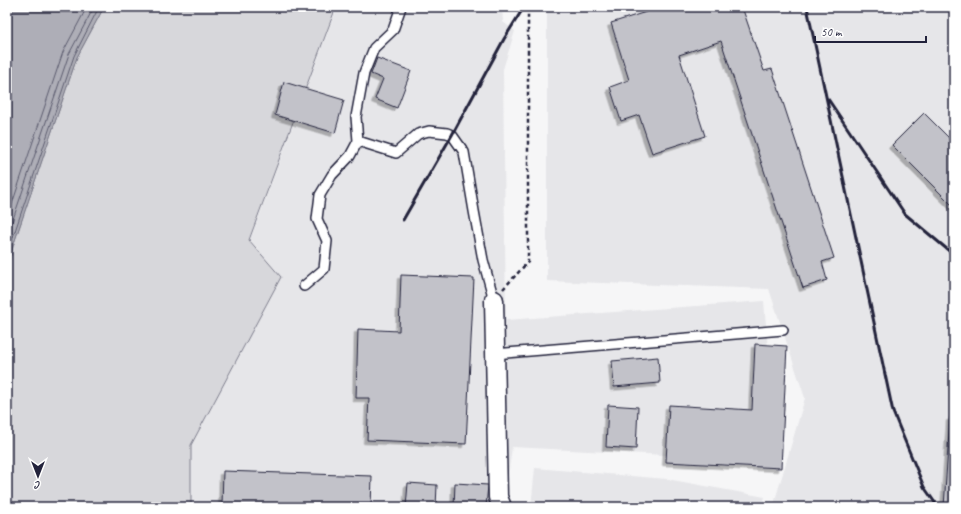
<svg xmlns="http://www.w3.org/2000/svg" width="961" height="514" viewBox="0 0 961 514" font-family="Caveat,sans-serif">
<style>
.built{fill:#e6e6e9}
.green{fill:#d7d7db;stroke:#7c7c8b}
.water{fill:#aeaeb7;stroke:#767685}
.lines{fill:none;stroke-linecap:round;stroke-linejoin:round}
.shore{stroke:#5a5a6d;stroke-width:1}
.building{fill:#c2c2c9;stroke:#22223b;filter:url(#shadow)}
.service-casing{stroke:#22223b;stroke-width:12}
.minor-casing{stroke:#22223b;stroke-width:21}
.path{stroke:#22223b;stroke-width:2.5;stroke-dasharray:4 3;stroke-linecap:butt}
.service{stroke:#fff;stroke-width:9}
.minor{stroke:#fff;stroke-width:18}
.rail{stroke:#22223b;stroke-width:3}
</style>
<defs>
<filter id="shadow"><feDropShadow dx="-3.5" dy="3.5" stdDeviation="0" flood-color="#0004"/></filter>
</defs>
<rect width="100%" height="100%" fill="#f6f6f7"/>
<filter id="ink" filterUnits="userSpaceOnUse"><feTurbulence type="fractalNoise" baseFrequency=".025" numOctaves="2"/><feDisplacementMap in="SourceGraphic" scale="8" xChannelSelector="R" yChannelSelector="G"/><feConvolveMatrix kernelMatrix="1 2 1 2 8 2 1 2 1" color-interpolation-filters="sRGB"/></filter>
<g filter="url(#ink)">
<path class="built" d="M337,7H502L503,22L515,31L503,69L506,320L764,301L777,461L512,447L504,507H191V445L281,277L250,240Z
M547,7H954V507H773L805,398L769,289L547,281Z
M535,468L667,479L765,497L762,507H531Z"/>
<path class="green" d="M104,7H336L249,240L281,277L191,445V507H7V271L13,246L77,57Z"/>
<path class="water" d="M7,7H104L77,57L13,246L7,271Z"/>
<g class="lines">
<path class="shore" d="M7,219L63,52L87,7
M7,237L69,54L94,7
M7,255L74,56L99,7"/>
</g>
<path class="building" d="M645,7H742L764,71L772,69L834,258L822,262L827,280L803,288L721,41L679,55L705,136L652,153L639,115L621,121L610,87L629,80L611,23L646,12Z
M377,58L411,71L397,108L375,99L383,79L371,74Z
M284,82L344,100L335,133L275,115Z
M924,113L954,143V207L892,145Z
M401,275L474,278L466,444L367,440L369,398H356L358,329L399,331Z
M755,344L787,346L781,468L666,462L669,405L752,410Z
M658,357L660,383L614,387L612,361Z
M608,405L638,407L636,449L606,447Z
M950,417H954V507H944Z
M223,471L372,476L371,507L222,505Z
M408,483L437,485L436,507H406Z
M455,483L488,485L486,507H454Z"/>
<g class="lines">
<g class="service-casing">
<path id="service" d="M401,7L393,30L374,48L364,73L356,117L358,141L396,153L418,134L429,131L447,133L452,135L464,152L474,211L483,260L494,300
M304,286L324,269L327,241L317,219L320,195L332,175L350,156L358,141
M495,354L783,330"/>
</g>
<g class="minor-casing">
<path id="minor" d="M494,300L498,497L502,507"/>
</g>
<path class="path" d="M503,289L528,262V7"/>
<use href="#service" class="service"/>
<use href="#minor" class="minor"/>
<path class="rail" d="M807,7L893,412L924,487L938,507
M828,99L905,214L954,255
M403,220L452,135L504,39L524,7"/>
</g>
</g>
<rect width="961" height="514" fill="none" stroke="#fff" stroke-width="24"/>
<rect x="12" y="12" width="937" height="490" fill="none" stroke="#22223b" stroke-width="1.5" filter="url(#ink)"/>
<g transform="translate(38 476) rotate(180)" stroke="#ffffff" stroke-width="3" paint-order="stroke">
<path d="M0-3L7 15L0 10L-7 15Z" fill="#22223b"/>
<text y="-6" font-size="11" font-weight="bold" text-anchor="middle" fill="#22223b">С</text>
</g>
<path d="M815 36v6h111v-6" fill="none" stroke="#22223b" stroke-width="2"/>
<text x="821" y="36" font-size="12" fill="#22223b" stroke="#ffffff" stroke-width="3" paint-order="stroke">50 m</text>
</svg>
